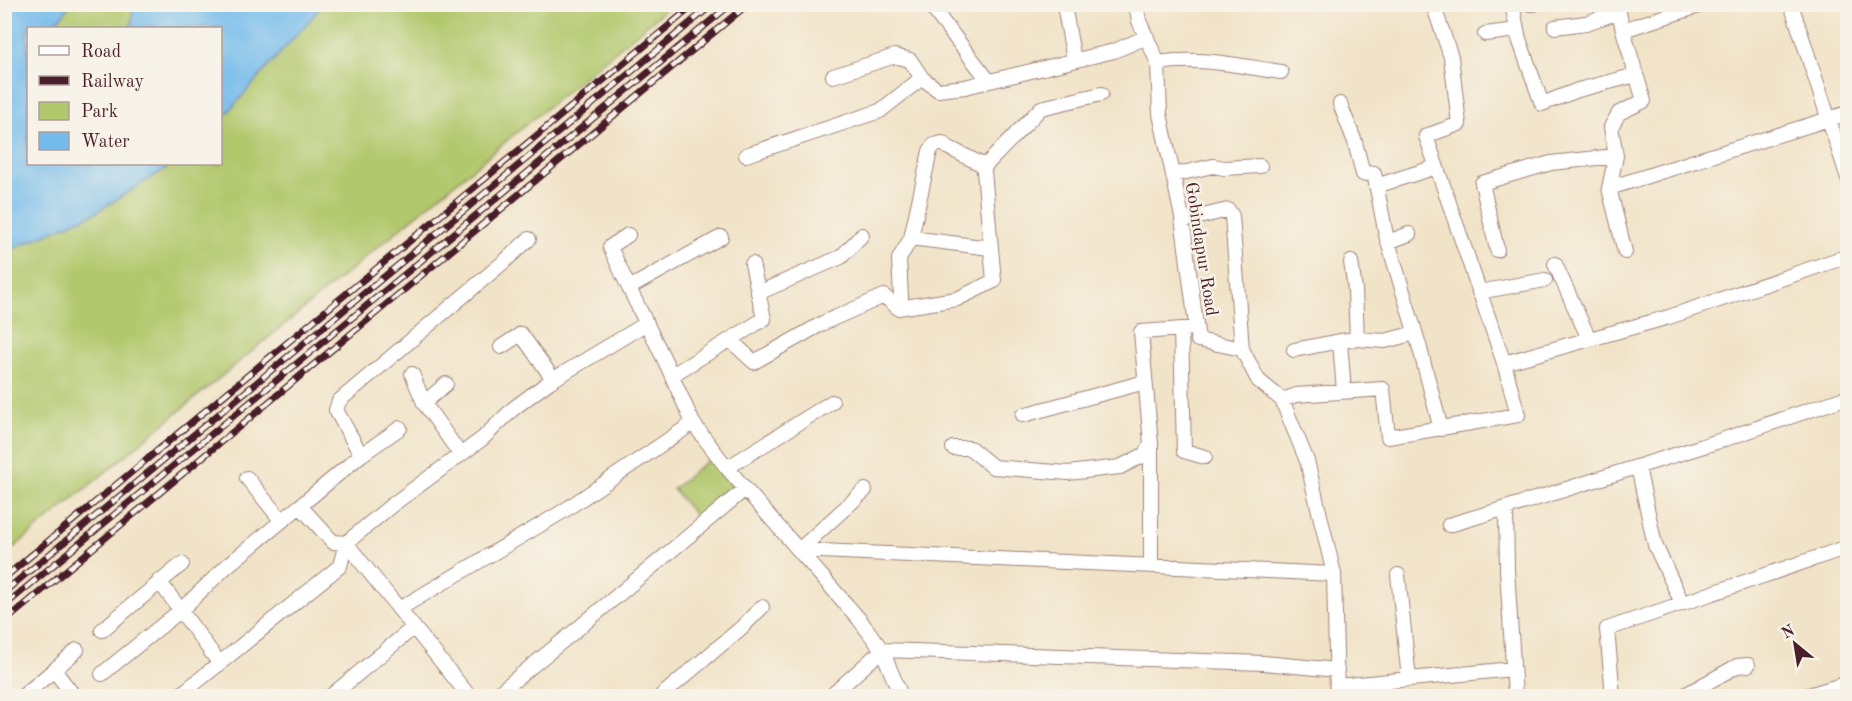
<svg xmlns="http://www.w3.org/2000/svg" width="1852" height="701" viewBox="0 0 1852 701" font-family="'Old Standard TT',serif">
<style>
.green{fill:#b2c86d;stroke:#7e744c;stroke-width:1.5;fill-rule:evenodd}
.water{fill:#74bcec;stroke:#5f6e8c;stroke-width:1.5}
.lines{fill:none;stroke-linecap:round;stroke-linejoin:round}
.minor-casing{stroke:#9e8179;stroke-width:16}
.minor{stroke:#fff;stroke-width:14}
.rail-casing{stroke:#4a1f2b;stroke-width:7}
.rail{stroke:#f7f3e8;stroke-width:4.5;stroke-dasharray:14;stroke-linecap:butt}
.labels{text-anchor:middle;stroke-width:5;stroke-linejoin:round;paint-order:stroke}
.street-label{font-size:18px;fill:#4a1f2b;stroke:#f7f3e8}
</style>
<rect width="100%" height="100%" fill="#f7f3e8"/>
<filter id="ink" filterUnits="userSpaceOnUse"><feTurbulence type="fractalNoise" baseFrequency=".0167" numOctaves="2"/><feDisplacementMap in="SourceGraphic" scale="12" xChannelSelector="R" yChannelSelector="G"/><feConvolveMatrix kernelMatrix="1 2 1 2 8 2 1 2 1" color-interpolation-filters="sRGB"/></filter>
<filter id="wash" filterUnits="userSpaceOnUse"><feTurbulence type="fractalNoise" baseFrequency=".008" numOctaves="4" result="noise"/><feDisplacementMap in="SourceGraphic" scale="24" xChannelSelector="R" yChannelSelector="G"/><feGaussianBlur stdDeviation="1.35" result="paint"/><feColorMatrix in="noise" values="0 0 0 0 0 0 0 0 0 0 0 0 0 0 0 0 0 1.4 0 .05"/><feComposite in="paint" operator="in"/></filter>
<g filter="url(#wash)">
<rect width="100%" height="100%" fill="#f1e3c7"/>
<path class="green" d="M5,5H671L5,555ZM28,28H220V164H28Z
M713,456L739,489L699,520L673,489Z"/>
<path class="water" d="M5,4L69,5C66,15 56,19 50,28H28V164H173L95,213L5,252Z
M133,5V4L323,5L221,120L220,28H129L132,23Z"/>
</g>
<g filter="url(#ink)">
<g class="lines">
<g class="minor-casing">
<path id="minor" d="M929,4L989,81
M1136,4L1139,21L1158,63L1160,114L1182,217L1198,340L1242,349L1258,380L1282,400L1307,461L1334,574L1337,696
M1512,4L1519,39L1542,104L1578,90L1636,75
M1530,4H1534
M1617,4L1623,30L1705,4
M1791,4L1848,178
M1064,5L1074,60
M1555,27L1586,23L1619,12
M1623,30L1644,101L1619,113L1611,127L1616,156L1609,188L1625,252
M1485,34L1517,30
M1158,63C1199,56 1240,66 1281,72
M833,76L895,56L910,60L922,78L938,90L965,87L1114,51L1147,37
M1340,104L1355,142L1363,174L1374,173L1386,235L1419,345L1441,429
M746,155L880,111L922,78
M1173,175L1213,166L1224,168L1260,166
M1376,186L1436,167
M1609,188L1848,113
M1182,221L1228,210L1232,216L1242,349
M628,235L610,247L629,288
M721,237L629,288L666,363L693,423L727,468L859,619L882,650L901,696
M911,238L930,151L934,145L942,143L949,148L985,166
M1388,242L1409,234
M1497,250L1482,183L1551,163L1616,156
M1351,262L1355,290L1357,339L1385,341L1415,333
M1555,264L1589,339
M1479,292L1545,280
M758,293L841,257L862,235
M898,308L957,299L994,281L984,171L985,166L1041,108L1101,94
M898,308L901,297L899,259L911,238L990,248
M1181,329L1184,451L1205,457
M730,340L754,362L823,323L884,296L898,308
M1340,341L1344,392
M501,347L521,334L553,379
M1294,350L1340,341L1357,339
M1504,363L1669,317L1848,256
M412,374L424,403L460,454
M672,375L764,319L752,264
M1282,400L1296,395L1383,389L1388,437L1518,415L1504,363L1426,136L1459,124L1451,57L1433,4
M424,403L446,384
M1023,415L1145,382
M400,428L361,455L336,410L339,401L506,260L529,239
M953,448H970L993,467L1068,473L1120,467L1144,455L1151,444
M361,455L300,506L333,542L346,543L392,505L482,439L514,408L549,382L647,323
M1638,467L1655,545L1682,603
M727,468L832,402
M247,478L281,520
M1506,508L1716,442L1848,397
M1449,525L1506,508L1507,570L1515,696
M346,543L469,696
M799,550L1334,574
M799,550L865,490
M1151,566V444L1141,332L1196,328
M1398,575L1409,679
M159,581L220,664
M399,609L562,512L693,423
M102,630L182,564
M54,670L77,650
M102,674L181,610L227,566L300,506
M1338,686L1513,669
M23,696L54,670L74,696
M179,696L340,566L346,543
M331,696L414,627
M495,696L581,626L745,489
M661,696L741,628L762,607
M831,696L882,650L1264,663L1337,670
M1613,696L1607,629L1848,547
M1683,696L1737,666L1748,665
M1806,696L1848,683"/>
</g>
<use href="#minor" class="minor"/>
<g class="rail-casing">
<path id="rail" d="M4,578L695,4
M4,592L713,4
M4,606L731,4
M4,622L748,4"/>
</g>
<use href="#rail" class="rail"/>
</g>
</g>
<g class="labels">
<g class="street-label">
<text transform="translate(1202 249) rotate(81)" y="6">Gobindapur Road</text>
</g>
</g>
<rect width="1852" height="701" fill="none" stroke="#f7f3e8" stroke-width="24"/>
<rect x="27" y="27" width="195" height="138" fill="#f7f3e8" stroke="#b29e9c" stroke-width="1.5"/>
<rect x="39" y="46" width="30" height="9" fill="#ffffff" stroke="#b29e9c" stroke-width="1.5"/>
<text x="81" y="57" font-size="18" fill="#4a1f2b">Road</text>
<rect x="39" y="76" width="30" height="9" fill="#4a1f2b" stroke="#b29e9c" stroke-width="1.5"/>
<text x="81" y="87" font-size="18" fill="#4a1f2b">Railway</text>
<rect x="39" y="102" width="30" height="18" fill="#b2c86d" stroke="#b29e9c" stroke-width="1.5"/>
<text x="81" y="117" font-size="18" fill="#4a1f2b">Park</text>
<rect x="39" y="132" width="30" height="18" fill="#74bcec" stroke="#b29e9c" stroke-width="1.5"/>
<text x="81" y="147" font-size="18" fill="#4a1f2b">Water</text>
<g transform="translate(1795 644) rotate(330)" stroke="#f7f3e8" stroke-width="4.5" paint-order="stroke">
<path d="M0-4.5L10 22L0 15L-10 22Z" fill="#4a1f2b"/>
<text y="-9" font-size="16" font-weight="bold" text-anchor="middle" fill="#4a1f2b">N</text>
</g>
</svg>
